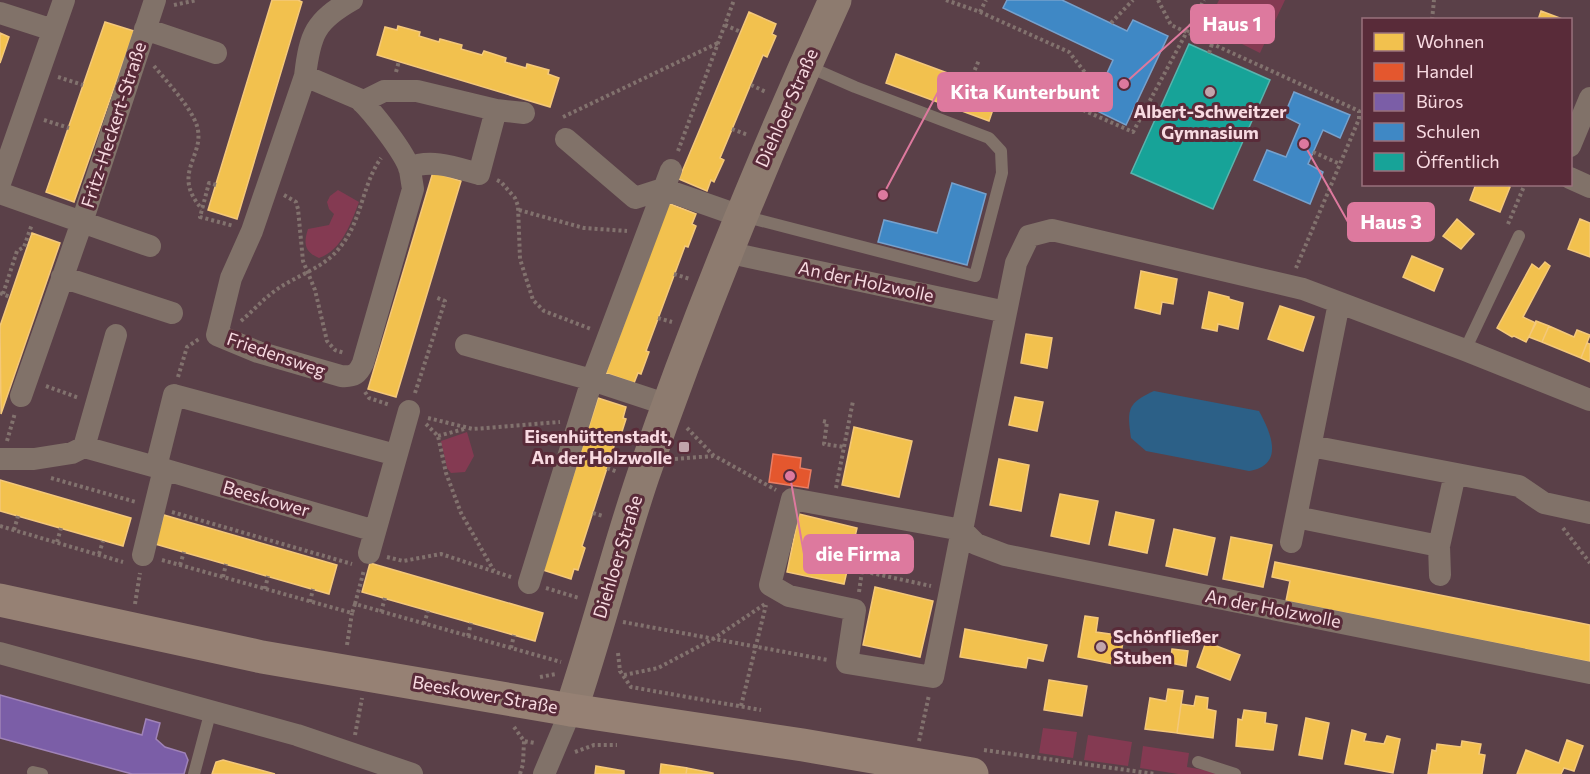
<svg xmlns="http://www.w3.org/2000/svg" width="1590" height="774" viewBox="0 0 1590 774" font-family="Commissioner,sans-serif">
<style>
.green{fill:#843a52}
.water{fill:#2c6087}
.homes{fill:#f2c14e;stroke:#f4c87a;stroke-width:1.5}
.shops{fill:#e4572e;stroke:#ea7e64;stroke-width:1.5}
.offices{fill:#7b5ea7;stroke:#a083b8;stroke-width:1.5}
.schools{fill:#3f88c5;stroke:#76a1cd;stroke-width:1.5}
.public{fill:#17a398;stroke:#5ab4ae;stroke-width:1.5}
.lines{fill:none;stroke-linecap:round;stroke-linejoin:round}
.path{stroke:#82726e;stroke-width:4;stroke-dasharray:3 3;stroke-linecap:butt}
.lane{stroke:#817269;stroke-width:12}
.street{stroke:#817269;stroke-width:22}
.secondary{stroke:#8d7b6f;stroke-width:33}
.primary{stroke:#968174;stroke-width:33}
.poi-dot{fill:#c1a4ab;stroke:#592b39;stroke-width:2}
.labels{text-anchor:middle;stroke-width:6;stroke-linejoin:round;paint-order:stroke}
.street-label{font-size:18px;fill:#f8dae1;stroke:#592b39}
.poi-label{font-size:18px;font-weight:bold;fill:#f8dae1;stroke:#592b39}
.leader{fill:none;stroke:#dd799e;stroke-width:2}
.callout-dot{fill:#dd799e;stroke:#592b39;stroke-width:2}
.callout{fill:#dd799e;stroke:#dd799e;stroke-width:2}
.callout-label{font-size:20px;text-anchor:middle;font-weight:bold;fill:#fff}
</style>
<rect width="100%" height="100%" fill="#5a4048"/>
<path class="green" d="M1219,0H1285L1260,53L1206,26Z
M338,190L359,202C351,223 342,250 319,258C305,252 303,244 308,229L329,225L334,214L329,209L327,202L330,196Z
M467,432L474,456L465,472L451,473L447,468L441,441Z
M1043,728L1077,732L1073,758L1039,753Z
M1088,735L1132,742L1128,766L1084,760Z
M1143,746L1189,753L1187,767L1216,772V774H1178L1140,768Z"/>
<path class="water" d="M1154,391L1259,411C1271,433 1285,465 1249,471L1146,451L1131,438C1127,410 1127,403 1154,391Z"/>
<path class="homes" d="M272,0H298L302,2L237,219L208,210Z
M1541,11L1565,20H1538Z
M749,12L776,24L772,34L776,36L767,57L763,55L720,158L724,160L714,182L711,180L707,191L679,179Z
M105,22L134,31L74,202L46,192Z
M398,26L420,32L419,36L439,42L440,39L462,45L461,49L482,55L484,51L506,58L505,62L526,68L527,64L549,70L548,74L559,78L550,107L377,55L385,27L397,30Z
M0,33L9,37L0,63Z
M896,54L999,92L989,121L886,83Z
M433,172L461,181L396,397L368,389Z
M1476,184H1505L1510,187L1500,212L1470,200Z
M668,203L696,214L692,224L696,226L688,247L685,246L646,351L649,352L641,374L638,373L634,383L606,373Z
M1457,219L1474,234L1461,249L1443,236Z
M1580,219L1590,223V257L1568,249Z
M32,233L60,243L1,414L0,326Z
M1412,256L1443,269L1434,291L1403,277Z
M1545,262L1550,266L1523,317L1536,323L1526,342L1514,336L1512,337L1497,328L1532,264L1539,269Z
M1141,271L1177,279L1173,304L1162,302L1160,314L1135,308Z
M1209,292L1229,297V299L1243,303L1238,329L1218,324L1217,331L1202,328Z
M1280,306L1314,317L1303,351L1268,339Z
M1536,321L1549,326L1542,342L1529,337Z
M1549,326L1574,337L1577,330L1590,335L1581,358L1542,342Z
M1026,334L1052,338L1047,368L1021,363Z
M1587,343L1590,344V362L1581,358Z
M1015,397L1043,402L1037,431L1009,425Z
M598,398L626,407L623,418L626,419L619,441L616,440L582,546L585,548L578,570L574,569L571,579L543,570Z
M854,427L912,441L899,497L842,485Z
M999,459L1029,465L1021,511L990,505Z
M0,480L131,518L123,546L0,511Z
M1060,494L1098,501L1089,544L1051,536Z
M1116,512L1154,520L1147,553L1109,545Z
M799,514L857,528L844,584L787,572Z
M164,515L337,565L329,594L155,544Z
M1174,529L1215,538L1207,575L1166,566Z
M1231,537L1272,545L1263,587L1223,579Z
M1275,562L1590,625V662L1286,601L1290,581L1272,577Z
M370,563L543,613L535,641L362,592Z
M875,587L933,601L920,657L863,645Z
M1085,616L1098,618L1096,632L1124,636L1119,665L1078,657Z
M965,629L1047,645L1043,661L1028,658L1026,668L960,657Z
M1206,642L1240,655L1230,680L1197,667Z
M1172,649L1188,651L1186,666L1170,663Z
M1049,680L1087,686L1082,716L1044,710Z
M1168,689L1183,691L1177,733L1145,729L1150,698L1166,701Z
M1196,696L1208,698L1207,709L1216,711L1213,738L1177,733L1181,704L1194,706Z
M1244,710L1266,713L1265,723L1277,725L1273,750L1236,746L1238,719L1242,720Z
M1306,718L1329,723L1322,759L1299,755Z
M1352,730L1366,734L1364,741L1384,744L1387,736L1400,739L1393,773L1345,764Z
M1567,740L1583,746L1574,771L1564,768L1561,774H1517L1526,750L1559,763Z
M1462,741L1481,744L1479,754L1485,755L1482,774H1428L1432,750L1436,751L1437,744L1461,747Z
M223,760L275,774H212L216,762Z
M661,764L687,768L686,774H660Z
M596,766L624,771V774H595Z
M687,768L713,773V774H686Z"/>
<path class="shops" d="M773,454L801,458L800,468L811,470L808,488L769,482Z"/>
<path class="offices" d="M0,695L142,735L146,719L160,723L156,739L165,747L185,753L188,760L184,774H132L0,738Z"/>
<path class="schools" d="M1007,0H1062L1127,31L1133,20L1168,36L1126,125L1091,108L1113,60L1003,8Z
M1294,92L1350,115L1340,138L1323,130L1308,164L1323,172L1310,204L1254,180L1267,150L1286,157L1300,124L1284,116Z
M952,183L986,194L967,265L878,242L884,220L937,233Z"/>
<path class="public" d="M1189,44L1270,80L1213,209L1131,173Z"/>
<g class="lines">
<path class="path" d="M946,0L980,12L1069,52L1087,75L1083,110L1133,132L1204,0
M1158,0L1171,25L1359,111V119L1296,268
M174,5L197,0
M980,12L986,0
M1432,20L1434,0
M1111,23L1133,0
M725,25L741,32
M1209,53L1212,44
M154,66C167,82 191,107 197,126C206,156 170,173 202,209
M396,72L399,61
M58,77L83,85
M970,81L979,60
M751,85L766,92
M563,117L718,43
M44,120L69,128
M732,129L748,135
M678,151L734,0
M1313,152L1340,164
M497,180L501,182L515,198L518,206L520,259L533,300L544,311L591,329
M216,185L209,183L200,217L234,226
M284,195L296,202L298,209L303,261L315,290L327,341L335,350L344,353
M519,210L584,228L627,231
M1508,224L1525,184
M674,274L690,279
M0,293L10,297
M3,294L17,251L24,247L32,224
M658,318L672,322
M241,321C253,311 263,299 276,290C297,275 325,268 341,246C362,220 362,185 381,158
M178,377L187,347L199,339
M46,386L79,398
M365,392L369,398L390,405
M415,393L445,301L435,297
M428,418L473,429L560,422
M823,421L827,422L824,444L844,447
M426,424L438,436L446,473L461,513L494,571
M687,428L713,455L776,490
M438,436L464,429
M7,441L15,413
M675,459L713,456
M607,468L618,472
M51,478L136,502
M836,488L853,401
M172,512L352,564
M593,513L603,516
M0,526L123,562
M1563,528L1590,563
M14,530L18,516
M57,542L61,528
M99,554L103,541
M387,557L403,561L441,554L511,577
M162,560L352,613L355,604L561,662
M180,565L184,552
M223,577L226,564
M546,588L579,598
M265,589L268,576
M859,592L862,571L931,586
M310,602L313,589
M135,604L140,573
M355,604L364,570
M381,612L385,598
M623,622L828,660
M424,624L428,611
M468,636L471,623
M347,645L352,613
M511,648L514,635
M618,653L620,671L631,687L761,710
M624,675L658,668L713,639L765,604
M540,677L556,674
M741,706L766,605
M514,727L524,741L535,743
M355,735L362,698
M919,741L929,695
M984,750L1155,774
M575,752L594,745H617
M520,774L523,764L524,741"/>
<path class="lane" d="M743,216L975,276L1002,173L1001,151L989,138L855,87L807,66
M1465,350L1519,236
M1198,762L1235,774
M33,772L42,774
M194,774L211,710"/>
<path class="street" d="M0,13L53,30
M145,29L216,53
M305,76L359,99C373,112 405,153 410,170C411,176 412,183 413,189L363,363C358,374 354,377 341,376L258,352L217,335L231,278L252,231L305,76C310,34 315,21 352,0
M362,102L384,91H417L496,110L479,174C457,168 431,158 409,168
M496,110L524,113
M566,139L635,198L663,189L740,216
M1570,146L1590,98
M1570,178L1590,187
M0,183L64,0
M0,193L150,246
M726,252L1006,312
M62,277L172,313
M466,345L592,380L671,170
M21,396L82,222L155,0
M1590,400L1465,350L1303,289L1052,230L1029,236L1016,263L962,530L976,544L1005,555L1590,673
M1311,446L1519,486L1544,503L1590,513
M84,447L116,335
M0,459H34L72,453L84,447L156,467L174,395L396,455
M156,467L375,531
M792,499L962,530L933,677L847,663L855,610L789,596L770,585Z
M1296,517L1439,546
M1291,542L1339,303
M369,553L409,411
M143,555L164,469
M1440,575L1439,546L1455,474
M529,583L592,380L668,405
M0,653L297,735L412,774
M544,774L571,710"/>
<path class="secondary" d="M571,710C597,633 617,553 643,476C699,314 764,156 835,0"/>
<path class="primary" d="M0,600L262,657L571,710L803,745L972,774"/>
</g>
<g class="poi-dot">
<circle cx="1210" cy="92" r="6"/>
<rect x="678" y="441" width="12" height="12" rx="3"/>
<circle cx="1101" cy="647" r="6"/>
</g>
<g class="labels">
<g class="street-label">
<text transform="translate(787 108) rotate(-66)" y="6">Diehloer Straße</text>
<text transform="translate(114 125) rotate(-72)" y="6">Fritz-Heckert-Straße</text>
<text transform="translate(866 282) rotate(12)" y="6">An der Holzwolle</text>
<text transform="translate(276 355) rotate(19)" y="6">Friedensweg</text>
<text transform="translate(266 499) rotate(16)" y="6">Beeskower</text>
<text transform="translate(618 557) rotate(-73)" y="6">Diehloer Straße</text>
<text transform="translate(1273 609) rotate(11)" y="6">An der Holzwolle</text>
<text transform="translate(485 695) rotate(10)" y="6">Beeskower Straße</text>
</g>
<g class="poi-label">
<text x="1210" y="118">Albert-Schweitzer<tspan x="1210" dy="21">Gymnasium</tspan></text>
<text x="672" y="443" text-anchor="end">Eisenhüttenstadt,<tspan x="672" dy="21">An der Holzwolle</tspan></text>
<text x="1113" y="643" text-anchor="start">Schönfließer<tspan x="1113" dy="21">Stuben</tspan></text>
</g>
</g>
<path class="leader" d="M1124 84L1191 24M883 195L938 92M1304 144L1348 222M790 476L804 554"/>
<g class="callout-dot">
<circle cx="1124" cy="84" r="6"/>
<circle cx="883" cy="195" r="6"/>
<circle cx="1304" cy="144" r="6"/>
<circle cx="790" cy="476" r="6"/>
</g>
<g class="callout">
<rect x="1191" y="5" width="83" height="38" rx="6"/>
<rect x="938" y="73" width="174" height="38" rx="6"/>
<rect x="1348" y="203" width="86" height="38" rx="6"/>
<rect x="804" y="535" width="109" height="38" rx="6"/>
</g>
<g class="callout-label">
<text x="1232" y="31">Haus 1</text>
<text x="1025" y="99">Kita Kunterbunt</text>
<text x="1391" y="229">Haus 3</text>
<text x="858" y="561">die Firma</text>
</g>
<rect x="1362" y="18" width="210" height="168" fill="#592b39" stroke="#99717c" stroke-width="1.5"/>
<rect x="1374" y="33" width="30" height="18" fill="#f2c14e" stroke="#99717c" stroke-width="1.5"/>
<text x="1416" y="48" font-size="18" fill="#f8dae1">Wohnen</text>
<rect x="1374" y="63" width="30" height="18" fill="#e4572e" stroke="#99717c" stroke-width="1.5"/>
<text x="1416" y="78" font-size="18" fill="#f8dae1">Handel</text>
<rect x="1374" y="93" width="30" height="18" fill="#7b5ea7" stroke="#99717c" stroke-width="1.5"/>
<text x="1416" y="108" font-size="18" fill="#f8dae1">Büros</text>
<rect x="1374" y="123" width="30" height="18" fill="#3f88c5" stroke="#99717c" stroke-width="1.5"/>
<text x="1416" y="138" font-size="18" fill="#f8dae1">Schulen</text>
<rect x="1374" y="153" width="30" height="18" fill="#17a398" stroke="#99717c" stroke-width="1.5"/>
<text x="1416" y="168" font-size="18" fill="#f8dae1">Öffentlich</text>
</svg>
